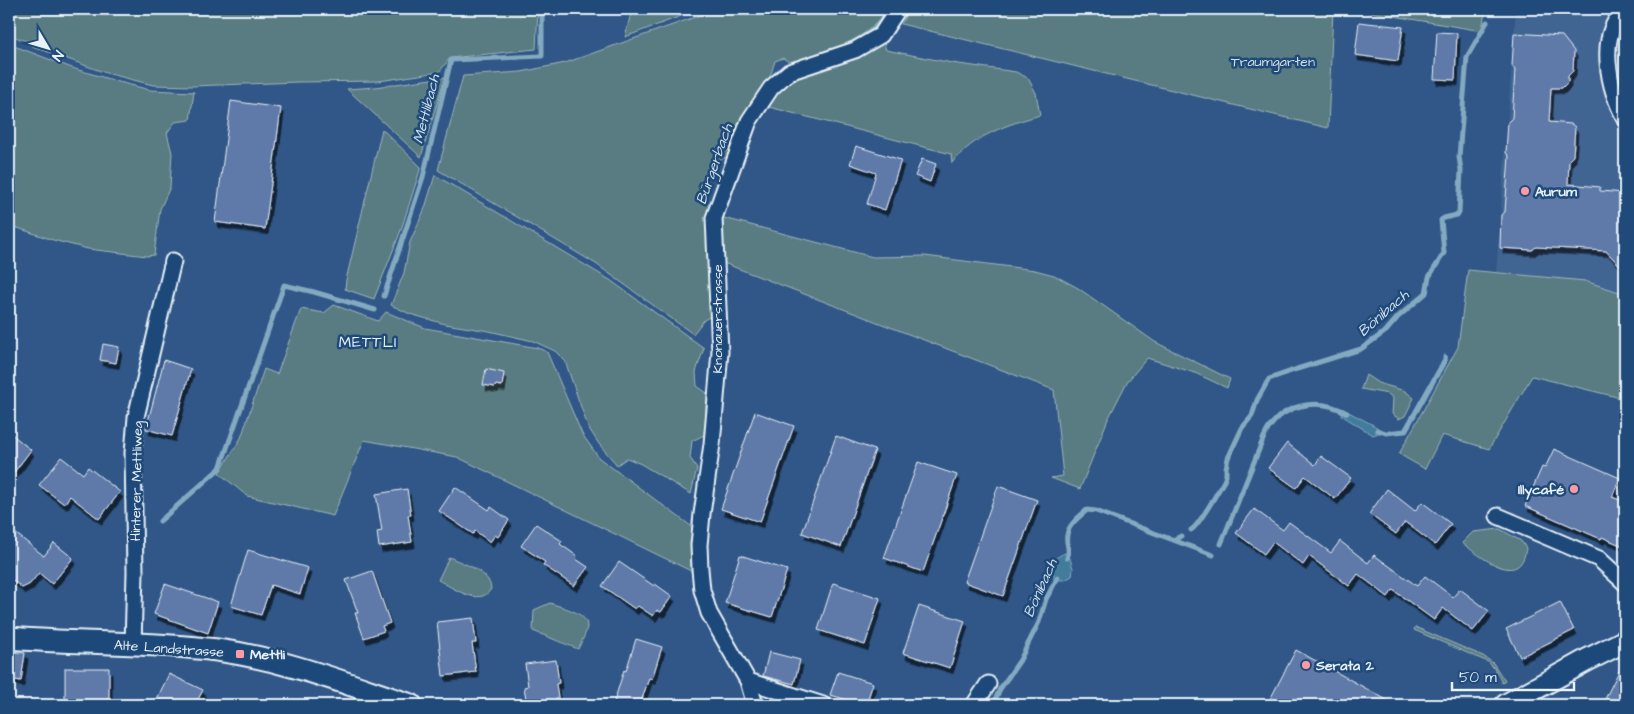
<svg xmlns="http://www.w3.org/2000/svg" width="1634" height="714" viewBox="0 0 1634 714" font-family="'Architects Daughter',sans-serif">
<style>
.built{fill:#416593}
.green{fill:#597c81;stroke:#a0b6bc}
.water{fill:#427b9c;stroke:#84aac1}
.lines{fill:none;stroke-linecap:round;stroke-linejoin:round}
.stream{stroke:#84aac1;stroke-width:5}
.building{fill:#5f7aa8;stroke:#e8f1f8;filter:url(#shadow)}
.street-casing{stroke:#e8f1f8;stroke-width:19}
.secondary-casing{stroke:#e8f1f8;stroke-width:25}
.street{stroke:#1f4a7a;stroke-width:15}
.secondary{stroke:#1f4a7a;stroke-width:21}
.poi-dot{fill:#ff9aa2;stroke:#1f4a7a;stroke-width:2}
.labels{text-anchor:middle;stroke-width:5;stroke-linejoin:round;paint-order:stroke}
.park-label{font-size:14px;fill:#d3dfe6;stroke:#1f4a7a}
.poi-label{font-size:14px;font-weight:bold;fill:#e8f1f8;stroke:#1f4a7a;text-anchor:start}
.street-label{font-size:14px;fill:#e8f1f8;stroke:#1f4a7a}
.water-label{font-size:15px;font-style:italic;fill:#cfdfea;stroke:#1f4a7a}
.neighbourhood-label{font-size:15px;letter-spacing:1px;fill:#e8f1f8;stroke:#1f4a7a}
</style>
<defs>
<filter id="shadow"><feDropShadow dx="3" dy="5.5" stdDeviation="0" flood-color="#0009"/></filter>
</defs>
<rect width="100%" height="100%" fill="#305787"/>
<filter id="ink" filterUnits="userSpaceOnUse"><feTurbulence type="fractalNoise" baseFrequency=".02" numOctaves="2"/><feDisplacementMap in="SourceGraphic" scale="10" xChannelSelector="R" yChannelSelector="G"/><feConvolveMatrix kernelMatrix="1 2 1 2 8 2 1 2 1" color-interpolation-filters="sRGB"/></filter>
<g filter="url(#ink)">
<path class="built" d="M1516,9H1625V294L1496,274Z"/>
<path class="green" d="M9,9H538L536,49L450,58L439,72L379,81L298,82L192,86L153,85L106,73L32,46L38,37C28,45 19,38 9,34Z
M632,9H700L625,37Z
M718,9H890C872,47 828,52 792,64L783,58L775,61L769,80L738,126L733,145L727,157C707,163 705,178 700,197L712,205L713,315L704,320L693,334L596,264L438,170L463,76L521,72L565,63Z
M909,9H1333L1328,128L901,24Z
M1352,9H1488L1484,17L1482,31Z
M882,37L886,50L952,63L1016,72L1028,78L1036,93L1040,115C1006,125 975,135 952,163L951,154L769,107C770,103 771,99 773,96C789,73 855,49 882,37Z
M9,44L72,68L119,82L150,90L194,92L190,120L175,122L167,133L172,153L170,187L160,209L154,255L147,256L88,249L53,240L9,225Z
M445,77L421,157L347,89L375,87Z
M382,129L421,167L401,230L374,299L345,289L346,280Z
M435,175L610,280L704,348L696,372L697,386L707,393L704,435L692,441L690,458L697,468L691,494L641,464L627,458L617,465L599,444L588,427L565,361L555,351L533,341L489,331L445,324L410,314L391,305L404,273L410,242L425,208Z
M720,217L873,257L925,256L1035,270L1054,275L1078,288L1155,342L1230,379L1227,388L1195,373L1147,358L1127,382L1108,419L1080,489L1051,478L1063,476L1054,390L721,262Z
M1468,270L1585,281L1625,294V399L1532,376L1489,449L1442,435L1425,469L1399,454L1458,347Z
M334,305L378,321L386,312L425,328L538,348L547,352L582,434L599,458L695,529V573L457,457L364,440L333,516L247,496L219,473L241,438L264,369L277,374L301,309L324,313Z
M1366,375L1378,383L1405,391L1414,398L1405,416L1399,419L1392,414L1393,398L1388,394L1361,389Z
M1500,529L1521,541L1526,548C1521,591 1479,555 1462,543L1473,532Z
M449,557C464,564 490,571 491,589C480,608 452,587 438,580Z
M550,603C560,607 588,612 587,627C586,634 581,643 578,649L533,631L534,610Z
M1415,627L1483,656L1493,663L1505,681L1502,683L1495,669L1488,662L1414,630Z"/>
<path class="water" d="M1343,409L1377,427L1381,432L1373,435L1341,415Z
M1068,552L1073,568L1072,576L1065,580H1059L1056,584L1054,583C1055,566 1045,560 1068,552Z"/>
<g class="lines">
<path class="stream" d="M1490,12L1491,9
M845,46C864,38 879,27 889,9
M384,296L423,177L451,60L542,56V9
M1377,430L1386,433L1405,431L1445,360V357
M160,521L220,468L284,285L314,292L375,310
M1191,530C1199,526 1218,491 1224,481L1226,476V468L1228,458L1242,428L1252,416L1257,400L1269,379L1297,369L1361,349L1386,331L1398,317L1426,293L1429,277L1444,253L1441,220L1444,218L1457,215L1459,213L1461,170L1459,157L1467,57L1487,22
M1173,540L1181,536
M1221,544L1264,437C1279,404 1317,396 1347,413
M1067,558C1071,548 1065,544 1067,535C1068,525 1080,516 1087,510L1096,511L1213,555
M993,705L1000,689L1020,660L1039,622L1046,599L1058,577"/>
</g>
<path class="building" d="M1359,22L1403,27L1398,61L1355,55Z
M1437,32L1457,33L1455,80L1434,79Z
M1514,33L1562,36L1574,51L1573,71L1568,76V82L1562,88H1551L1549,122L1571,124L1575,127L1573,156L1569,160L1568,184L1600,187V191L1625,193V271L1606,251L1536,247L1532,250L1500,248L1501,215L1505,212L1509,156L1506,153L1508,122L1512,118L1515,70L1512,66Z
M231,101L281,108L265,229L215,222Z
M856,146L901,160L885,210L867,204L876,173L850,164Z
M922,159L936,164L930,182L915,176Z
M103,344L119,347L116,363L100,360Z
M164,360L191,369L172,436L146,429Z
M486,369L504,373L502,386L496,385L495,387L483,385Z
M755,412L794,426L760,522L721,509Z
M9,432L31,450L9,479Z
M836,436L875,450L841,547L802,533Z
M1287,443L1315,465L1321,456L1351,478L1335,499L1305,476L1296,488L1268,468Z
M1554,449L1620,478L1612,497L1625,502V547L1602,537L1601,539L1525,506L1542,467L1545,468Z
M61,457L83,474L88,467L120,492L99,519L70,496L64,504L39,485Z
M918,462L957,475L923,572L884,558Z
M998,486L1037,500L1003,596L964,582Z
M455,487L489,510L491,507L509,520L498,537L495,535L490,542L475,531L473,534L439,511Z
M407,489L411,515H408L412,542L379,547L377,532L382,531L376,494Z
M1387,489L1415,511L1422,502L1451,524L1435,545L1405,522L1396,534L1369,514Z
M1254,509L1283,530L1289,522L1331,553L1340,541L1368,563L1374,555L1417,586L1425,576L1453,597L1460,589L1489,611L1473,631L1443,608L1434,620L1393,590L1388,597L1358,574L1349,586L1309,556L1303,565L1273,542L1264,554L1236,533Z
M536,524L562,541L560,544L577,556L576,559L588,567L574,586L543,565L545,562L521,546Z
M9,528L44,556L54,543L73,558L52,584L39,573L30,584L22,588L9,577Z
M248,550L308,568L300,594L271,585L261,615L231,606Z
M740,555L787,570L772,617L725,603Z
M619,562L654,586L655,584L672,596L661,612L657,610L653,616L638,606L635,609L602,586Z
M372,571L390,623L382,626L384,631L364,638L355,613H358L346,580Z
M833,583L880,598L865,645L818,630Z
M165,584L218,602L208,633L154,614Z
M1560,602L1574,630L1520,657L1506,629Z
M919,606L965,621L950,668L903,653Z
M473,618L476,643H472L476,672L443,676L437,622Z
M636,639L662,647L652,679L649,678L640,705H625L614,702L624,670L626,671Z
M1296,650L1396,705H1267Z
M9,651L25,653L21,681L9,679Z
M769,652L800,660L794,684L763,676Z
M1625,659V705H1602Z
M556,660L559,683L556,684L559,705H527L524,687L528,686L525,664Z
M65,668H109V704H65Z
M838,672L873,683L866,705L830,695Z
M169,674L203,690L195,705H154Z"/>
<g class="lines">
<g class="street-casing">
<path id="street" d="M1625,11C1596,34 1609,92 1625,118
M1498,516L1599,559L1625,583
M133,645L135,572L133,453L136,417L173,261
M748,681L823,705
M755,705L748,681L709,613L702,590L700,569L699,545L702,514L712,444L720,352L714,218L749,121L771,88L789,72L855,50L881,35L898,9
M974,705L988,684"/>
</g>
<g class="secondary-casing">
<path id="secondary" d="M9,638C78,644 149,641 217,650C284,659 347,684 411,705
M1506,705L1587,660L1625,641"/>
</g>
<use href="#street" class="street"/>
<use href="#secondary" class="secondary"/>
</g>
</g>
<g class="poi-dot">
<circle cx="1525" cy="191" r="5"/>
<circle cx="1574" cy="489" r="5"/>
<rect x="235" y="649" width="10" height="10" rx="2.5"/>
<circle cx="1306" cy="665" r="5"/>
</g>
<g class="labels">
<g class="park-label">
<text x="1273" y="66">Traumgarten</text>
</g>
<g class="poi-label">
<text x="1535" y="196">Aurum</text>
<text x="1564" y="494" text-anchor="end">Illycafé</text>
<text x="250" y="659">Mettli</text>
<text x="1316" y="670">Serata 2</text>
</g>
<g class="street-label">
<text transform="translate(717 319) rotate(-90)" y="5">Knonauerstrasse</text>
<text transform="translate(136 481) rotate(-89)" y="5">Hinterer Mettliweg</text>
<text transform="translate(169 648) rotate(4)" y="5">Alte Landstrasse</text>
</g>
<g class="water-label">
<text transform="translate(426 109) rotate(-76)" y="5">Mettlibach</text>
<text transform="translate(714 164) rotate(-71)" y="5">Bürgerbach</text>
<text transform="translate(1383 313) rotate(-41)" y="5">Bönibach</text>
<text transform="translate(1040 588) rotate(-66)" y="5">Bönibach</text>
</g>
<g class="neighbourhood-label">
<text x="368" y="347">METTLI</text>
</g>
</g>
<rect width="1634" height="714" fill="none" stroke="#1f4a7a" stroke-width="30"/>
<rect x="15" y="15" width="1604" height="684" fill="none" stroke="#e8f1f8" stroke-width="2" filter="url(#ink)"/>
<g transform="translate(48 48) rotate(128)" stroke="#1f4a7a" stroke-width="4" paint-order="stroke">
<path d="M0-4L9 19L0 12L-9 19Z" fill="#e8f1f8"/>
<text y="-8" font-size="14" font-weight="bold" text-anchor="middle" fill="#e8f1f8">N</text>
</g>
<path d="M1452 682v8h122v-8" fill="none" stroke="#e8f1f8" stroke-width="2.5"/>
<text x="1459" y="682" font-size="15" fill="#e8f1f8" stroke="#1f4a7a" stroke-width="4" paint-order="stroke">50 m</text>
</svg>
